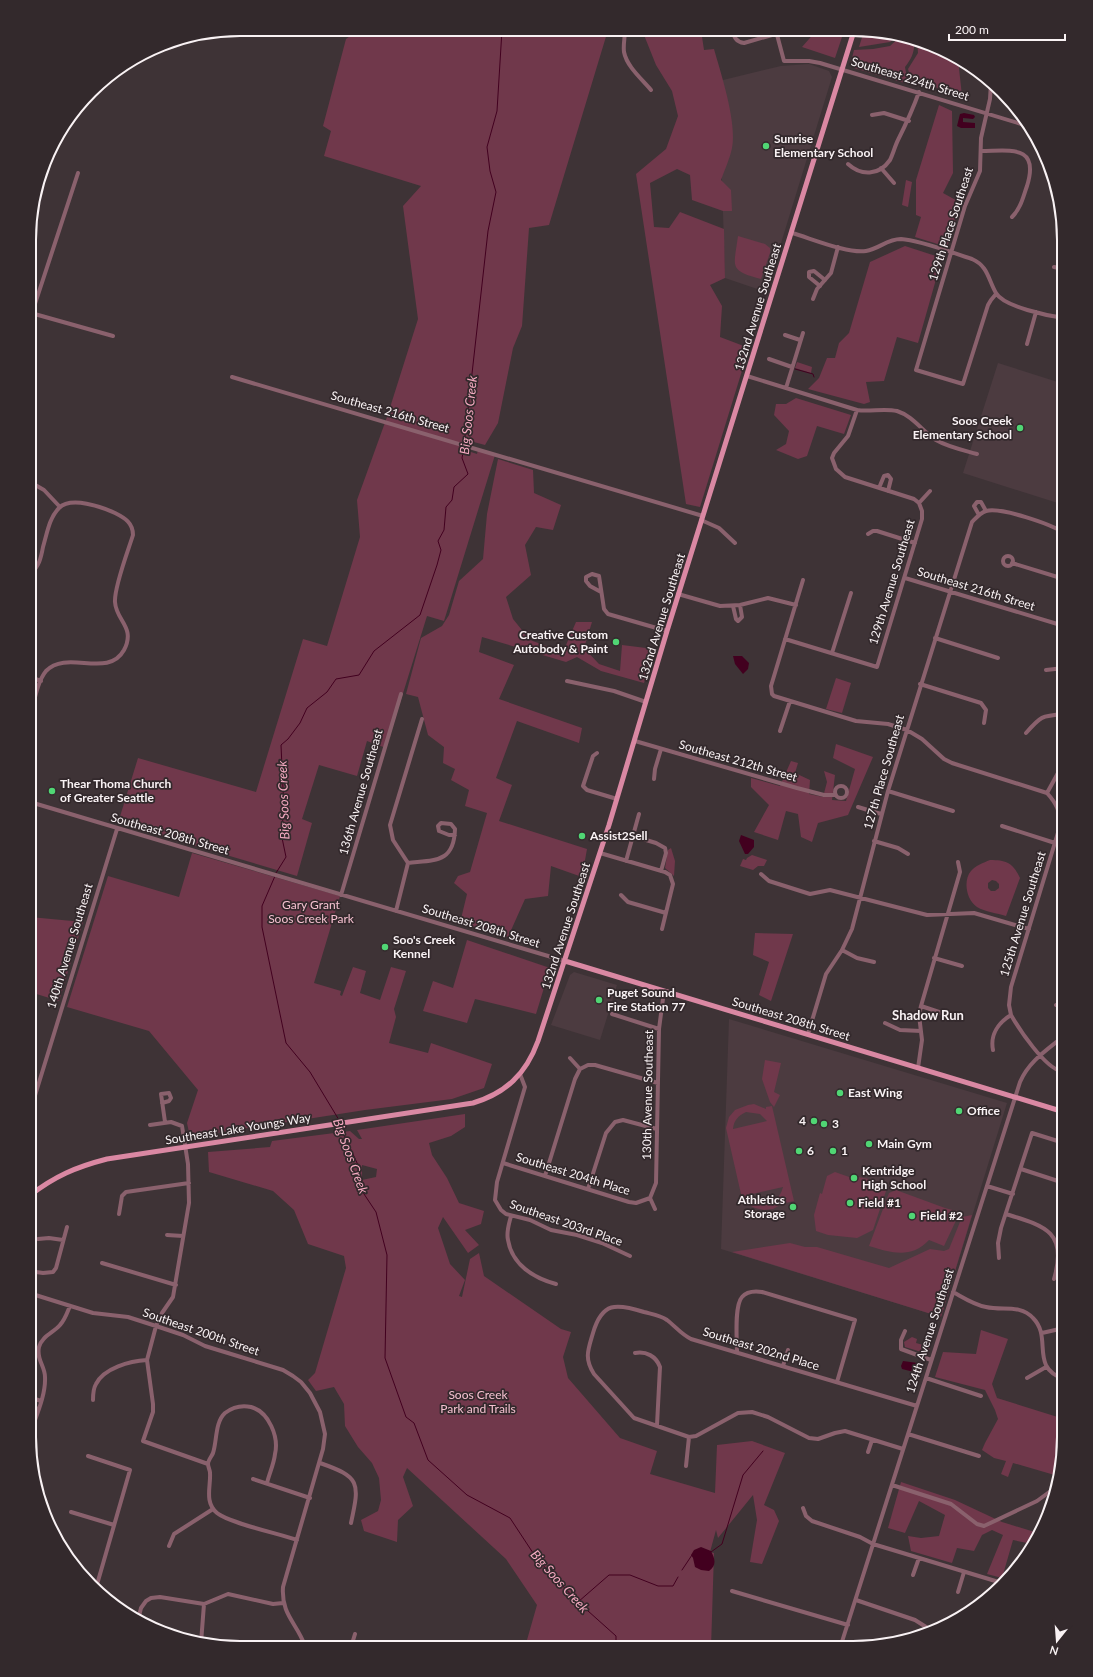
<svg xmlns="http://www.w3.org/2000/svg" width="1093" height="1677" viewBox="0 0 1093 1677" font-family="Lato,sans-serif">
<style>
.built{fill:#4c3b40}
.green{fill:#70384b;fill-rule:evenodd}
.water{fill:#42001f}
.lines{fill:none;stroke-linecap:round;stroke-linejoin:round}
.stream{stroke:#42001f;stroke-width:1}
.minor{stroke:#8a616d;stroke-width:4}
.major{stroke:#da88a3;stroke-width:5}
.poi-dot{fill:#50d674;stroke:#33292c;stroke-width:1.5}
.labels{text-anchor:middle;stroke-width:3.5;stroke-linejoin:round;paint-order:stroke}
.street-label{font-size:12px;fill:#f9f2f4;stroke:#33292c}
.poi-label{font-size:12px;font-weight:bold;fill:#f9f2f4;stroke:#33292c;text-anchor:start}
.park-label{font-size:12px;fill:#f5c1d0;stroke:#33292c}
.water-label{font-size:13px;font-style:italic;fill:#f6abc2;stroke:#33292c}
.neighbourhood-label{font-size:13px;font-weight:bold;fill:#f9f2f4;stroke:#33292c}
.rim{fill:none;stroke:#f9f2f4;stroke-width:2}
</style>
<rect width="100%" height="100%" fill="#3e3336"/>
<path class="built" d="M809,64L829,71L832,77L766,292L725,278L719,81L781,66Z
M998,363L1064,384V505L963,473Z
M574,972L617,985L600,1040L551,1025L570,975Z
M729,1019L1007,1103L941,1317L721,1249Z"/>
<path class="green" d="M360,29L608,30L549,225L529,228L522,326L513,348L498,423L485,445L470,441L468,451L477,454L478,450L495,455L444,621L427,616L386,748L367,741L357,776L319,765L302,819L312,823L297,876L118,823L138,758L256,792L303,639L327,646L360,537L357,500L387,417L418,319L403,206L421,186L324,156L331,131L323,126L346,39Z
M642,30H701L704,50L714,49C721,74 737,122 732,148C730,158 725,169 721,180L731,190L732,211H723L692,200L690,175L677,169L650,183L654,227L669,228L680,212L724,229L725,278L710,285L722,306L720,337L749,348L700,507L686,504L636,174L666,149L678,116L672,91L656,65Z
M816,31H844L835,58L802,47Z
M864,31H881L898,35L890,42L859,47Z
M901,36L914,40C915,51 912,58 905,67L908,84L854,68L851,62L854,50L873,49L890,46Z
M917,41L933,45L958,59L962,96L911,79L908,69L918,53Z
M939,105L952,111L953,173L943,193L961,203L947,247L915,237L921,217L916,215V180Z
M906,180L912,182L908,207L902,205Z
M738,236L765,244L770,248V253L761,279C728,270 734,267 738,236Z
M905,246L942,258L918,343L897,337L884,381L866,382L870,402L864,404L808,389L819,378L827,358H835L839,343L849,333L870,262Z
M797,362L812,367L811,373L795,368Z
M796,398L851,415L844,434L817,426L807,456L798,459L776,450L786,444L789,431L774,415L776,404H786Z
M498,459L533,470L534,493L561,505L553,530L536,527L525,545L531,575L506,597L513,619L530,640L563,652L576,622H592L584,648L599,664L620,671L622,645L654,649L644,683L601,671L577,657L566,662L482,637L479,652L514,665L499,699L582,728L579,743L517,721L496,778L512,785L499,821L587,849L582,877L551,866L548,896L525,899L508,937L460,923L467,894L454,883L458,876L470,872L487,813L465,806L469,790L451,780L455,769L443,763L444,747L428,735L418,697L406,694L421,638L442,626L449,615L459,581L483,559L487,514Z
M836,678L851,683L842,713L826,709Z
M836,744L873,757L848,815L818,823L812,842L801,837L798,814L786,811L778,840L754,832L769,805L751,787V778L780,786L791,761L798,763L795,773L810,780L809,794L823,797L827,782L824,771L835,775L832,800L846,801L855,769L833,758Z
M671,848L675,861L674,876L665,868L668,850Z
M192,853L340,896L314,983L341,991L340,995L342,996L353,967L366,971L360,993L380,1000L391,967L406,971L394,1009L396,1017L389,1043L428,1053L431,1043L492,1064L484,1088L452,1099L365,1110L190,1137L187,1123L198,1090L149,1031L67,1007L108,876L179,897Z
M752,855L767,860L764,866H758L753,870L740,866L743,859L746,860L747,858Z
M990,860C1007,860 1013,863 1020,878L1006,916C997,913 985,912 977,907C966,900 963,880 971,871C976,865 983,863 990,860ZM992,880L996,881L999,884V888L995,891H991L988,888V883Z
M30,917L83,922L59,1001L30,992Z
M755,933L793,934L771,1001L759,995L769,962L753,955Z
M467,940L550,968L536,1014L475,999L467,1023L423,1011L433,981L453,988Z
M765,1060L781,1063L774,1092L780,1095L774,1107L770,1102L762,1079Z
M754,1104L766,1109V1107L772,1106L794,1201L782,1204L773,1209L764,1210L755,1208L749,1205L741,1194L726,1128L729,1117L735,1110L748,1105ZM746,1112L760,1114L767,1121L733,1129C734,1120 738,1116 746,1112ZM783,1187C778,1206 761,1209 748,1195Z
M465,1114V1127L451,1136L429,1143L432,1155L447,1178L459,1203L484,1211L481,1224L465,1230L479,1245L468,1253L443,1217L438,1228L450,1264L465,1280L459,1296L462,1297L470,1259L479,1253L484,1276L561,1329L571,1332L563,1357L568,1378L620,1438L657,1451L650,1474L715,1493L717,1445L752,1441L785,1453L764,1505L774,1510L779,1521L762,1564L750,1562L757,1520L753,1495L718,1538L716,1530L710,1552L714,1553L711,1648L525,1647L537,1605L506,1559L407,1468L403,1477L413,1506L398,1520L397,1542L364,1531L361,1520L378,1511L381,1500L379,1478L372,1463L358,1447L345,1426L344,1404L334,1387L316,1391L308,1380L315,1373L346,1268L344,1256L308,1244L294,1210L273,1191L209,1172L208,1152L270,1147L272,1141L350,1131L359,1139H362L357,1130ZM362,1165L377,1169L376,1177L362,1180Z
M835,1172L852,1178L853,1176L869,1179L887,1188L873,1230L857,1238L828,1235L816,1231L814,1215L820,1193L822,1194L827,1176Z
M896,1190L945,1208L960,1212L944,1246L929,1240C911,1259 892,1253 869,1246L889,1193Z
M972,1215L941,1317L732,1252L790,1243L805,1247H817L889,1268L930,1249L944,1251L949,1249L962,1217Z
M981,1330L1008,1339L992,1384L997,1398L1064,1419V1451L1058,1476L1013,1463L1008,1477L1001,1474L1006,1461L994,1458L982,1450L985,1443L998,1419L995,1410L985,1390L935,1377L943,1352L976,1354Z
M912,1337L917,1339L916,1343L930,1347L928,1354L905,1347L904,1342Z
M901,1482L955,1500L1002,1522L1038,1533L1032,1544L1013,1540L1002,1578L987,1574L1003,1535L992,1530L982,1535L974,1551L957,1548L952,1563L911,1551L908,1536L921,1538L939,1536L945,1515L919,1501L905,1533L888,1528Z"/>
<path class="water" d="M964,113L974,115L975,117L973,119L963,118V122L975,123V128H961L957,126L960,114Z
M733,656H742L749,663L748,669L743,674L735,664Z
M741,835L754,840V847L748,854H745L739,841Z
M903,1361L918,1363L920,1366L914,1372L902,1369L901,1366Z
M701,1547L711,1551C715,1559 717,1565 709,1571L701,1570L695,1567L693,1558L691,1555L694,1550Z"/>
<g class="lines">
<path class="stream" d="M795,369L813,374L814,377
M464,445L488,231L496,192L490,171L487,147L497,111L502,30
M276,873L286,857L281,833L284,811L281,745L288,739L300,723L307,708L327,692L336,679L359,675L374,651L420,615L437,565L441,550L438,541L444,530L446,507L452,500L454,487L468,474L462,458L464,448
M275,876L262,906V927L286,1043L310,1072L339,1120
M340,1126L358,1165L362,1191L376,1212L387,1255L385,1358L406,1417L414,1423L428,1460L467,1495L510,1518L537,1559L578,1602L616,1636V1647
M711,1552L722,1544L743,1475L763,1451
M682,1570L692,1555
M578,1602L609,1575H630L658,1586H673L678,1577"/>
<path class="minor" d="M625,30C625,37 623,45 624,52C627,67 642,79 651,90
M732,30C734,37 736,42 744,43L786,31
M776,31L784,61H809L820,63L1028,126
M991,83L990,99L981,138L980,171L965,206L916,370L963,384L988,305L991,300L996,294
M872,115L884,113L909,121
M981,151C1010,151 1040,144 1027,186C1023,197 1021,208 1012,217
M848,164C861,176 879,176 890,160C893,154 895,146 898,140C906,124 913,109 919,92
M881,168L894,183
M792,233C810,238 848,254 866,251C879,249 887,239 901,239C920,240 953,253 972,259C988,266 988,279 996,293C1004,307 1049,316 1064,318
M1054,267L1064,269
M820,286L809,277V272L814,271L825,280
M813,299L817,289L831,273L838,247
M31,313L113,336
M32,313L78,173
M785,335L800,340
M1027,344L1036,312
M769,359L792,367
M747,376L857,410C870,412 884,408 897,411C913,416 922,431 936,440C948,447 963,450 977,454
M232,377L703,516
M786,388L803,333
M857,410L848,436L834,453L832,458L836,469L845,477L914,499L919,503
M30,482L44,490L60,507
M879,488L884,476L888,475L891,479L888,491
M919,503L930,491
M979,515L974,506L977,502H981L986,511
M701,520L719,528L735,543
M868,534L873,531H877L915,543
M1003 561a5 5 0 1 1 10 0a5 5 0 1 1-10 0Z
M1012,563L1064,579
M905,578L1064,626
M803,580L771,686L772,694L774,696L856,721L888,724L907,730L922,739L944,759L952,763L1047,793
M601,592L590,586L586,581V577L592,574L599,576L604,609L608,614L667,631
M678,594L720,606L740,605L768,598L796,605
M733,606L736,619L738,621L742,617L740,605
M935,638L998,658
M785,639L877,667L922,519V511L919,503
M832,653L851,593
M1046,670L1064,668
M30,677L41,681
M567,681L614,691L646,702
M920,684L981,703L986,710L984,723
M30,717C34,703 37,682 46,671C67,649 108,679 124,650C136,627 116,621 115,602C114,587 128,551 133,535C133,523 125,518 115,513C102,507 71,496 59,508C49,518 47,534 43,547C41,558 39,567 30,574
M780,731L790,701
M1026,733C1041,716 1041,716 1064,714
M635,741L797,788L824,795H836
M597,753L593,756L583,786L587,790L617,799
M654,779L655,769L661,749
M835 792a6 6 0 1 1 12 0a6 6 0 1 1-12 0Z
M888,791L953,811
M30,802L565,961
M858,807L881,814
M1002,826L1055,843
M633,836L656,843L665,848L666,853L661,871
M874,841L898,848L908,854
M600,853L665,872L670,875L673,884L662,929
M626,861L639,814
M408,863L393,840L390,825L422,719
M408,863C435,860 454,863 455,829L451,824L441,823L438,826L439,831L449,835H455
M761,874L769,881L810,894L830,890L927,915L974,913L1029,929
M341,895L401,694
M621,895L628,902L666,913
M396,911L408,863
M842,950L857,958L874,962
M934,958L962,966
M1056,1005L1064,1007
M921,1006L945,1014
M612,1014L659,1029
M1011,1015C1019,1029 1045,1068 1061,1071
M885,1023L900,1030L921,1031
M808,1034L826,974L842,950L852,929L888,791L972,522C976,518 980,513 986,511C1001,507 1051,524 1064,533
M993,1050C990,1035 998,1023 1011,1015L1009,1005L1011,987L1060,826C1061,812 1056,803 1047,793L1064,762
M570,1058L580,1069L588,1065H595L658,1083
M918,1068L922,1040L919,1015L921,1006L960,872L958,862
M520,1074L525,1087L497,1182L495,1200L501,1210L506,1214L530,1220L551,1230L577,1235L602,1243L630,1256
M162,1103L169,1101L171,1098L169,1093L161,1094L165,1122
M29,1115L117,829
M150,1125L171,1122L182,1126L188,1164L189,1203L173,1297L162,1313L156,1326L147,1360L153,1404V1412L143,1441L208,1464
M503,1163L629,1202L636,1203L650,1198
M1021,1169L1064,1183
M545,1176L575,1079L580,1069
M987,1186L1013,1194
M588,1189L606,1133L615,1122L623,1120L657,1129
M650,1198L656,1183L659,1029L664,991
M650,1198L655,1209
M119,1214L122,1196L126,1192L189,1183
M1006,1214C1045,1226 1068,1232 1054,1279
M511,1216C509,1224 506,1232 508,1240C512,1265 534,1278 556,1284
M167,1235L183,1236
M38,1239L49,1238L63,1240
M999,1258L998,1243L1001,1228L1032,1133L1064,1143
M102,1263L176,1285
M29,1271L43,1273L53,1272L56,1268L67,1227
M953,1292C964,1298 974,1305 986,1307C1003,1311 1020,1304 1033,1318C1053,1338 1029,1367 1064,1379
M29,1293L93,1313L128,1317L156,1326L183,1335L205,1346L283,1370L293,1376L301,1382L310,1393L320,1412L325,1434L323,1449L283,1587C281,1615 297,1623 305,1646
M905,1331L901,1340V1349L931,1360
M1042,1333L1064,1328
M737,1352C737,1340 734,1306 742,1297C747,1291 755,1291 762,1292L855,1320L837,1382
M635,1353C646,1351 656,1356 660,1367L657,1425
M783,1366L788,1350
M926,1378L981,1396
M1027,1378L1046,1367
M29,1397L41,1401
M93,1400C93,1394 93,1389 96,1384C104,1368 130,1361 147,1360
M29,1406L38,1409
M1061,1416L1064,1407
M908,1434L979,1456
M29,1437C35,1418 46,1396 45,1377C45,1366 36,1359 39,1347C42,1336 53,1333 60,1325C65,1320 67,1313 70,1306
M903,1449L845,1431L835,1433L818,1439L809,1438L768,1417L752,1412L738,1413L696,1436L689,1437L634,1418L594,1374C584,1358 588,1350 593,1333C602,1302 616,1303 644,1312C651,1314 660,1315 667,1320C675,1326 681,1334 691,1339L917,1406
M868,1452L872,1440
M88,1456L130,1470L96,1588
M320,1463C360,1477 360,1482 351,1523
M686,1466L689,1437
M253,1479L310,1498
M267,1483C269,1474 274,1464 275,1454C279,1437 269,1412 251,1407C242,1405 233,1407 225,1413C215,1422 217,1441 213,1453C212,1456 208,1460 208,1464C208,1467 210,1470 210,1473C211,1486 204,1502 217,1513C229,1523 280,1534 297,1540
M892,1485L951,1504L977,1524L984,1526L1037,1501L1052,1490
M803,1508L806,1516L812,1521L860,1537L873,1544L1002,1583
M71,1512L114,1525
M169,1546L174,1534L213,1509
M913,1575L919,1558
M732,1591L848,1625
M958,1592L964,1572
M856,1600L915,1620L934,1632
M138,1620L141,1608L146,1601L151,1598L160,1597L204,1604L228,1594L273,1604L283,1603
M201,1643L204,1604
M842,1644L854,1648
M351,1647L355,1634
M840,1648L1020,1082C1029,1061 1047,1050 1064,1036"/>
<path class="major" d="M565,961L1064,1112
M29,1196C55,1176 76,1167 107,1159L473,1103C506,1093 526,1074 538,1041L609,825L667,631L854,31"/>
</g>
<g class="poi-dot">
<circle cx="766" cy="146" r="4"/>
<circle cx="1020" cy="428" r="4"/>
<circle cx="616" cy="642" r="4"/>
<circle cx="52" cy="791" r="4"/>
<circle cx="582" cy="836" r="4"/>
<circle cx="385" cy="947" r="4"/>
<circle cx="599" cy="1000" r="4"/>
<circle cx="840" cy="1093" r="4"/>
<circle cx="959" cy="1111" r="4"/>
<circle cx="814" cy="1121" r="4"/>
<circle cx="824" cy="1124" r="4"/>
<circle cx="869" cy="1144" r="4"/>
<circle cx="799" cy="1151" r="4"/>
<circle cx="833" cy="1151" r="4"/>
<circle cx="854" cy="1178" r="4"/>
<circle cx="850" cy="1203" r="4"/>
<circle cx="793" cy="1207" r="4"/>
<circle cx="912" cy="1216" r="4"/>
</g>
<g class="labels">
<g class="street-label">
<text transform="translate(910 79) rotate(17)" y="4">Southeast 224th Street</text>
<text transform="translate(951 224) rotate(-72)" y="4">129th Place Southeast</text>
<text transform="translate(758 307) rotate(-73)" y="4">132nd Avenue Southeast</text>
<text transform="translate(390 412) rotate(16)" y="4">Southeast 216th Street</text>
<text transform="translate(892 582) rotate(-73)" y="4">129th Avenue Southeast</text>
<text transform="translate(976 589) rotate(17)" y="4">Southeast 216th Street</text>
<text transform="translate(662 617) rotate(-73)" y="4">132nd Avenue Southeast</text>
<text transform="translate(738 761) rotate(16)" y="4">Southeast 212th Street</text>
<text transform="translate(884 772) rotate(-74)" y="4">127th Place Southeast</text>
<text transform="translate(361 792) rotate(-74)" y="4">136th Avenue Southeast</text>
<text transform="translate(170 834) rotate(16)" y="4">Southeast 208th Street</text>
<text transform="translate(1023 914) rotate(-73)" y="4">125th Avenue Southeast</text>
<text transform="translate(481 926) rotate(17)" y="4">Southeast 208th Street</text>
<text transform="translate(566 926) rotate(-72)" y="4">132nd Avenue Southeast</text>
<text transform="translate(70 946) rotate(-73)" y="4">140th Avenue Southeast</text>
<text transform="translate(791 1019) rotate(17)" y="4">Southeast 208th Street</text>
<text transform="translate(648 1095) rotate(-89)" y="4">130th Avenue Southeast</text>
<text transform="translate(238 1129) rotate(-9)" y="4">Southeast Lake Youngs Way</text>
<text transform="translate(573 1174) rotate(17)" y="4">Southeast 204th Place</text>
<text transform="translate(566 1223) rotate(19)" y="4">Southeast 203rd Place</text>
<text transform="translate(930 1331) rotate(-72)" y="4">124th Avenue Southeast</text>
<text transform="translate(201 1332) rotate(19)" y="4">Southeast 200th Street</text>
<text transform="translate(761 1349) rotate(17)" y="4">Southeast 202nd Place</text>
</g>
<g class="poi-label">
<text x="774" y="143">Sunrise<tspan x="774" dy="14">Elementary School</tspan></text>
<text x="1012" y="425" text-anchor="end">Soos Creek<tspan x="1012" dy="14">Elementary School</tspan></text>
<text x="608" y="639" text-anchor="end">Creative Custom<tspan x="608" dy="14">Autobody &amp; Paint</tspan></text>
<text x="60" y="788">Thear Thoma Church<tspan x="60" dy="14">of Greater Seattle</tspan></text>
<text x="590" y="840">Assist2Sell</text>
<text x="393" y="944">Soo's Creek<tspan x="393" dy="14">Kennel</tspan></text>
<text x="607" y="997">Puget Sound<tspan x="607" dy="14">Fire Station 77</tspan></text>
<text x="848" y="1097">East Wing</text>
<text x="967" y="1115">Office</text>
<text x="806" y="1125" text-anchor="end">4</text>
<text x="832" y="1128">3</text>
<text x="877" y="1148">Main Gym</text>
<text x="807" y="1155">6</text>
<text x="841" y="1155">1</text>
<text x="862" y="1175">Kentridge<tspan x="862" dy="14">High School</tspan></text>
<text x="785" y="1204" text-anchor="end">Athletics<tspan x="785" dy="14">Storage</tspan></text>
<text x="858" y="1207">Field #1</text>
<text x="920" y="1220">Field #2</text>
</g>
<g class="park-label">
<text x="311" y="909">Gary Grant<tspan x="311" dy="14">Soos Creek Park</tspan></text>
<text x="478" y="1399">Soos Creek<tspan x="478" dy="14">Park and Trails</tspan></text>
</g>
<g class="water-label">
<text transform="translate(468 415) rotate(-84)" y="5">Big Soos Creek</text>
<text transform="translate(283 800) rotate(-92)" y="5">Big Soos Creek</text>
<text transform="translate(351 1156) rotate(70)" y="5">Big Soos Creek</text>
<text transform="translate(560 1581) rotate(48)" y="5">Big Soos Creek</text>
</g>
<g class="neighbourhood-label">
<text x="928" y="1020">Shadow Run</text>
</g>
</g>
<path d="M0 0H1093V1677H0ZM240 36H853A204 204 0 0 1 1057 240V1437A204 204 0 0 1 853 1641H240A204 204 0 0 1 36 1437V240A204 204 0 0 1 240 36Z" fill="#33292c" fill-rule="evenodd"/>
<path class="rim" d="M240 36H853A204 204 0 0 1 1057 240V1437A204 204 0 0 1 853 1641H240A204 204 0 0 1 36 1437V240A204 204 0 0 1 240 36Z"/>
<g transform="translate(1057 1641) rotate(197)" stroke="#33292c" stroke-width="3" paint-order="stroke">
<path d="M0-3L7 15L0 10L-7 15Z" fill="#f9f2f4"/>
<text y="-6" font-size="11" font-weight="bold" text-anchor="middle" fill="#f9f2f4">N</text>
</g>
<path d="M949 34v6h116v-6" fill="none" stroke="#f9f2f4" stroke-width="2"/>
<text x="955" y="34" font-size="12" fill="#f9f2f4" stroke="#33292c" stroke-width="3" paint-order="stroke">200 m</text>
</svg>
